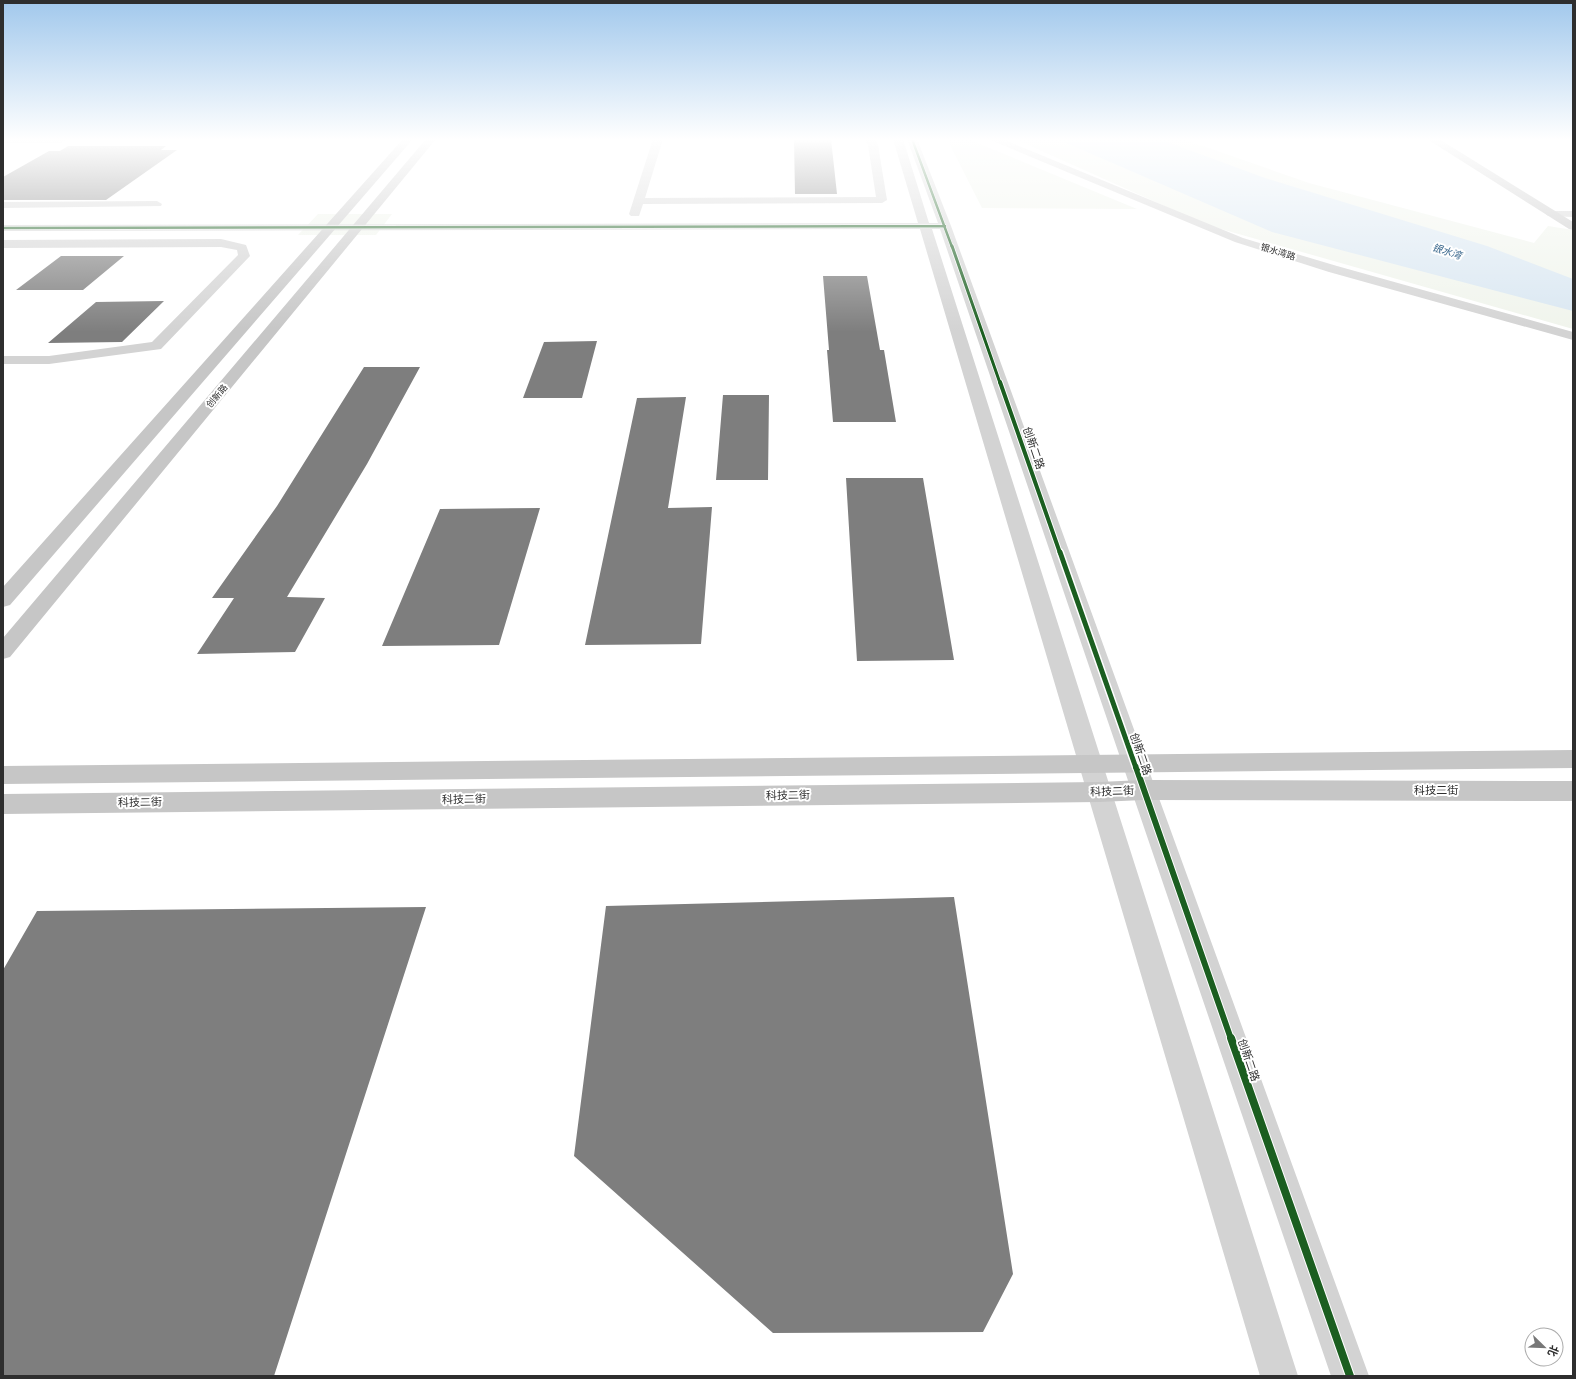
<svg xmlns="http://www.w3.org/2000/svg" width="1576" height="1379" viewBox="0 0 1576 1379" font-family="'DM Sans','Noto Sans SC',sans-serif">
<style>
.green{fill:#f0f4ec}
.water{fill:#d8e6f1}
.building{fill:#7e7e7e}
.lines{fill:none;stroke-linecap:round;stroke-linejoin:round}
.minor{fill:#d3d3d3;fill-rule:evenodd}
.major{fill:#c6c6c6;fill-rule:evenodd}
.cycleway-far5-casing{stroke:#fff;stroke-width:3.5}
.cycleway-far4-casing{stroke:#fff;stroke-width:4.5}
.cycleway-far3-casing{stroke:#fff;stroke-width:6}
.cycleway-far2-casing{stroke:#fff;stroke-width:8}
.cycleway-far1-casing{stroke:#fff;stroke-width:8}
.cycleway-casing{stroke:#fff;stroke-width:10}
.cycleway-far5{stroke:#1b5e20;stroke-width:2.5}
.cycleway-far4{stroke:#1b5e20;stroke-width:3}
.cycleway-far3{stroke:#1b5e20;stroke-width:4}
.cycleway-far2{stroke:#1b5e20;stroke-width:5}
.cycleway-far1{stroke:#1b5e20;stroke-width:6}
.cycleway{stroke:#1b5e20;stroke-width:8}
.labels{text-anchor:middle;stroke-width:4;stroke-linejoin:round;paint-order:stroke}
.far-street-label{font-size:9px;fill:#2e2e2e;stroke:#fff}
.far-water-label{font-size:10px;font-style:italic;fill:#3d6a8f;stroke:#fff}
.street-label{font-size:11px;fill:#2e2e2e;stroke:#fff}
</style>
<rect width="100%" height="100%" fill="#fff"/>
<path class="green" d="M947,139H968L1137,209L982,208Z
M1015,139H1183L1309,183L1534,243L1548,226L1573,230V329L1207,225Z
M318,214H392L376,235H298Z"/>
<path class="water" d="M1057,139H1159L1265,178L1487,246L1573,279V311L1272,232Z"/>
<path class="building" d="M794,139H831L837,194H795Z
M68,146H166L161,150H177L106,200H3V177L49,151H60Z
M61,256H124L83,290H16Z
M823,276H867L880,350H884L896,422H833L827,350H829Z
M164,301L122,342L48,343L96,302Z
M597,341L582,398H523L544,342Z
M364,367H420L367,464L287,597L325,598L295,652L197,654L234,598H212L277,506Z
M723,395H769L768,480H716Z
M686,397L668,508L712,507L701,644L585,645L637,398Z
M846,478H923L954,660L857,661Z
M540,508L499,645L382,646L440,509Z
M954,897L1013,1274L983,1332L773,1333L574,1156L606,906Z
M426,907L274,1376H3V970L37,911Z"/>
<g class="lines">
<path class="minor" d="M3,139H65L66,140L61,143H3Z
M653,139H663L645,198L876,197L868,145L865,139H875L878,145L887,200L882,203L643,204L639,216H631L629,214Z
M893,139H903L929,223H938L907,139H917L951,226L1369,1376H1331L940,229H932L1298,1376H1260L920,229L3,231V225L918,223Z
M988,139H1002L1243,238L1337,266L1573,332V340L1329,272L1235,242Z
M157,201L162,204L161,206L3,208V202Z
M1552,211H1573V217L1548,216L1546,214L1548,212Z
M221,239L246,245L250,256L161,349L49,364H3V356H49L152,342L238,255L237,250L221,247L3,248V240Z"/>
<path class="major" d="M403,139H413L10,605L3,607V587Z
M426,139H436L10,657L3,659V638Z
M1427,139H1439L1573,222V230L1569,229Z
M1573,750V768L3,784V766Z
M1143,780L1573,781V801L1143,800L1099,802L3,814V794L1099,782Z"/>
<g class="cycleway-far5-casing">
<path id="cycleway-far5" d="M912,139L952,247
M3,228L945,226"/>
</g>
<g class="cycleway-far4-casing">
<path id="cycleway-far4" d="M952,246L1000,383"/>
</g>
<g class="cycleway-far3-casing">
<path id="cycleway-far3" d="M1000,382L1060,553"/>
</g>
<g class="cycleway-far2-casing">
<path id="cycleway-far2" d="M1060,552L1136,768"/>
</g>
<g class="cycleway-far1-casing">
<path id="cycleway-far1" d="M1136,767L1231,1039"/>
</g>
<g class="cycleway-casing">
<path id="cycleway" d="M1231,1038L1350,1376"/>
</g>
<use href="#cycleway-far5" class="cycleway-far5"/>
<use href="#cycleway-far4" class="cycleway-far4"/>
<use href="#cycleway-far3" class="cycleway-far3"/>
<use href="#cycleway-far2" class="cycleway-far2"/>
<use href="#cycleway-far1" class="cycleway-far1"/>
<use href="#cycleway" class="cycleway"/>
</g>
<linearGradient id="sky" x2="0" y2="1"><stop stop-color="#a1c8ec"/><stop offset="0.42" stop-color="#fff"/><stop offset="1" stop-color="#fff" stop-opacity="0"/></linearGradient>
<rect width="1576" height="332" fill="url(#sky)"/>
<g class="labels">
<g class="far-street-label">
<text transform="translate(1278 252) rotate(17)" y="3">银水湾路</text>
<text transform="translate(217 396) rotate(-50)" y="3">创新路</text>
</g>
<g class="far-water-label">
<text transform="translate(1447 251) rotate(18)" y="4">银水湾</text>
</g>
<g class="street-label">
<text transform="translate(1034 448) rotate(71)" y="4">创新二路</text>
<text transform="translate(1141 754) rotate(71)" y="4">创新二路</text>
<text x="1436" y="794">科技二街</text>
<text transform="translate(1112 791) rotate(-2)" y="4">科技二街</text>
<text transform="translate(788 795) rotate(-1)" y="4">科技二街</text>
<text transform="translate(464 799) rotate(-1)" y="4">科技二街</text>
<text transform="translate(140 802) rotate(-1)" y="4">科技二街</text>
<text transform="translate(1249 1060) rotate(71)" y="4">创新二路</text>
</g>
</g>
<rect width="1576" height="1379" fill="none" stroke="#2e2e2e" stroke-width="8"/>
<g transform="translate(1544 1347) rotate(113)"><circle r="19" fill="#ffffff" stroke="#ababab"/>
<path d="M0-3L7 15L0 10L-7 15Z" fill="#777777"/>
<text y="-6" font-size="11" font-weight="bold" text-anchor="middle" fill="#2e2e2e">北</text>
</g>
</svg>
